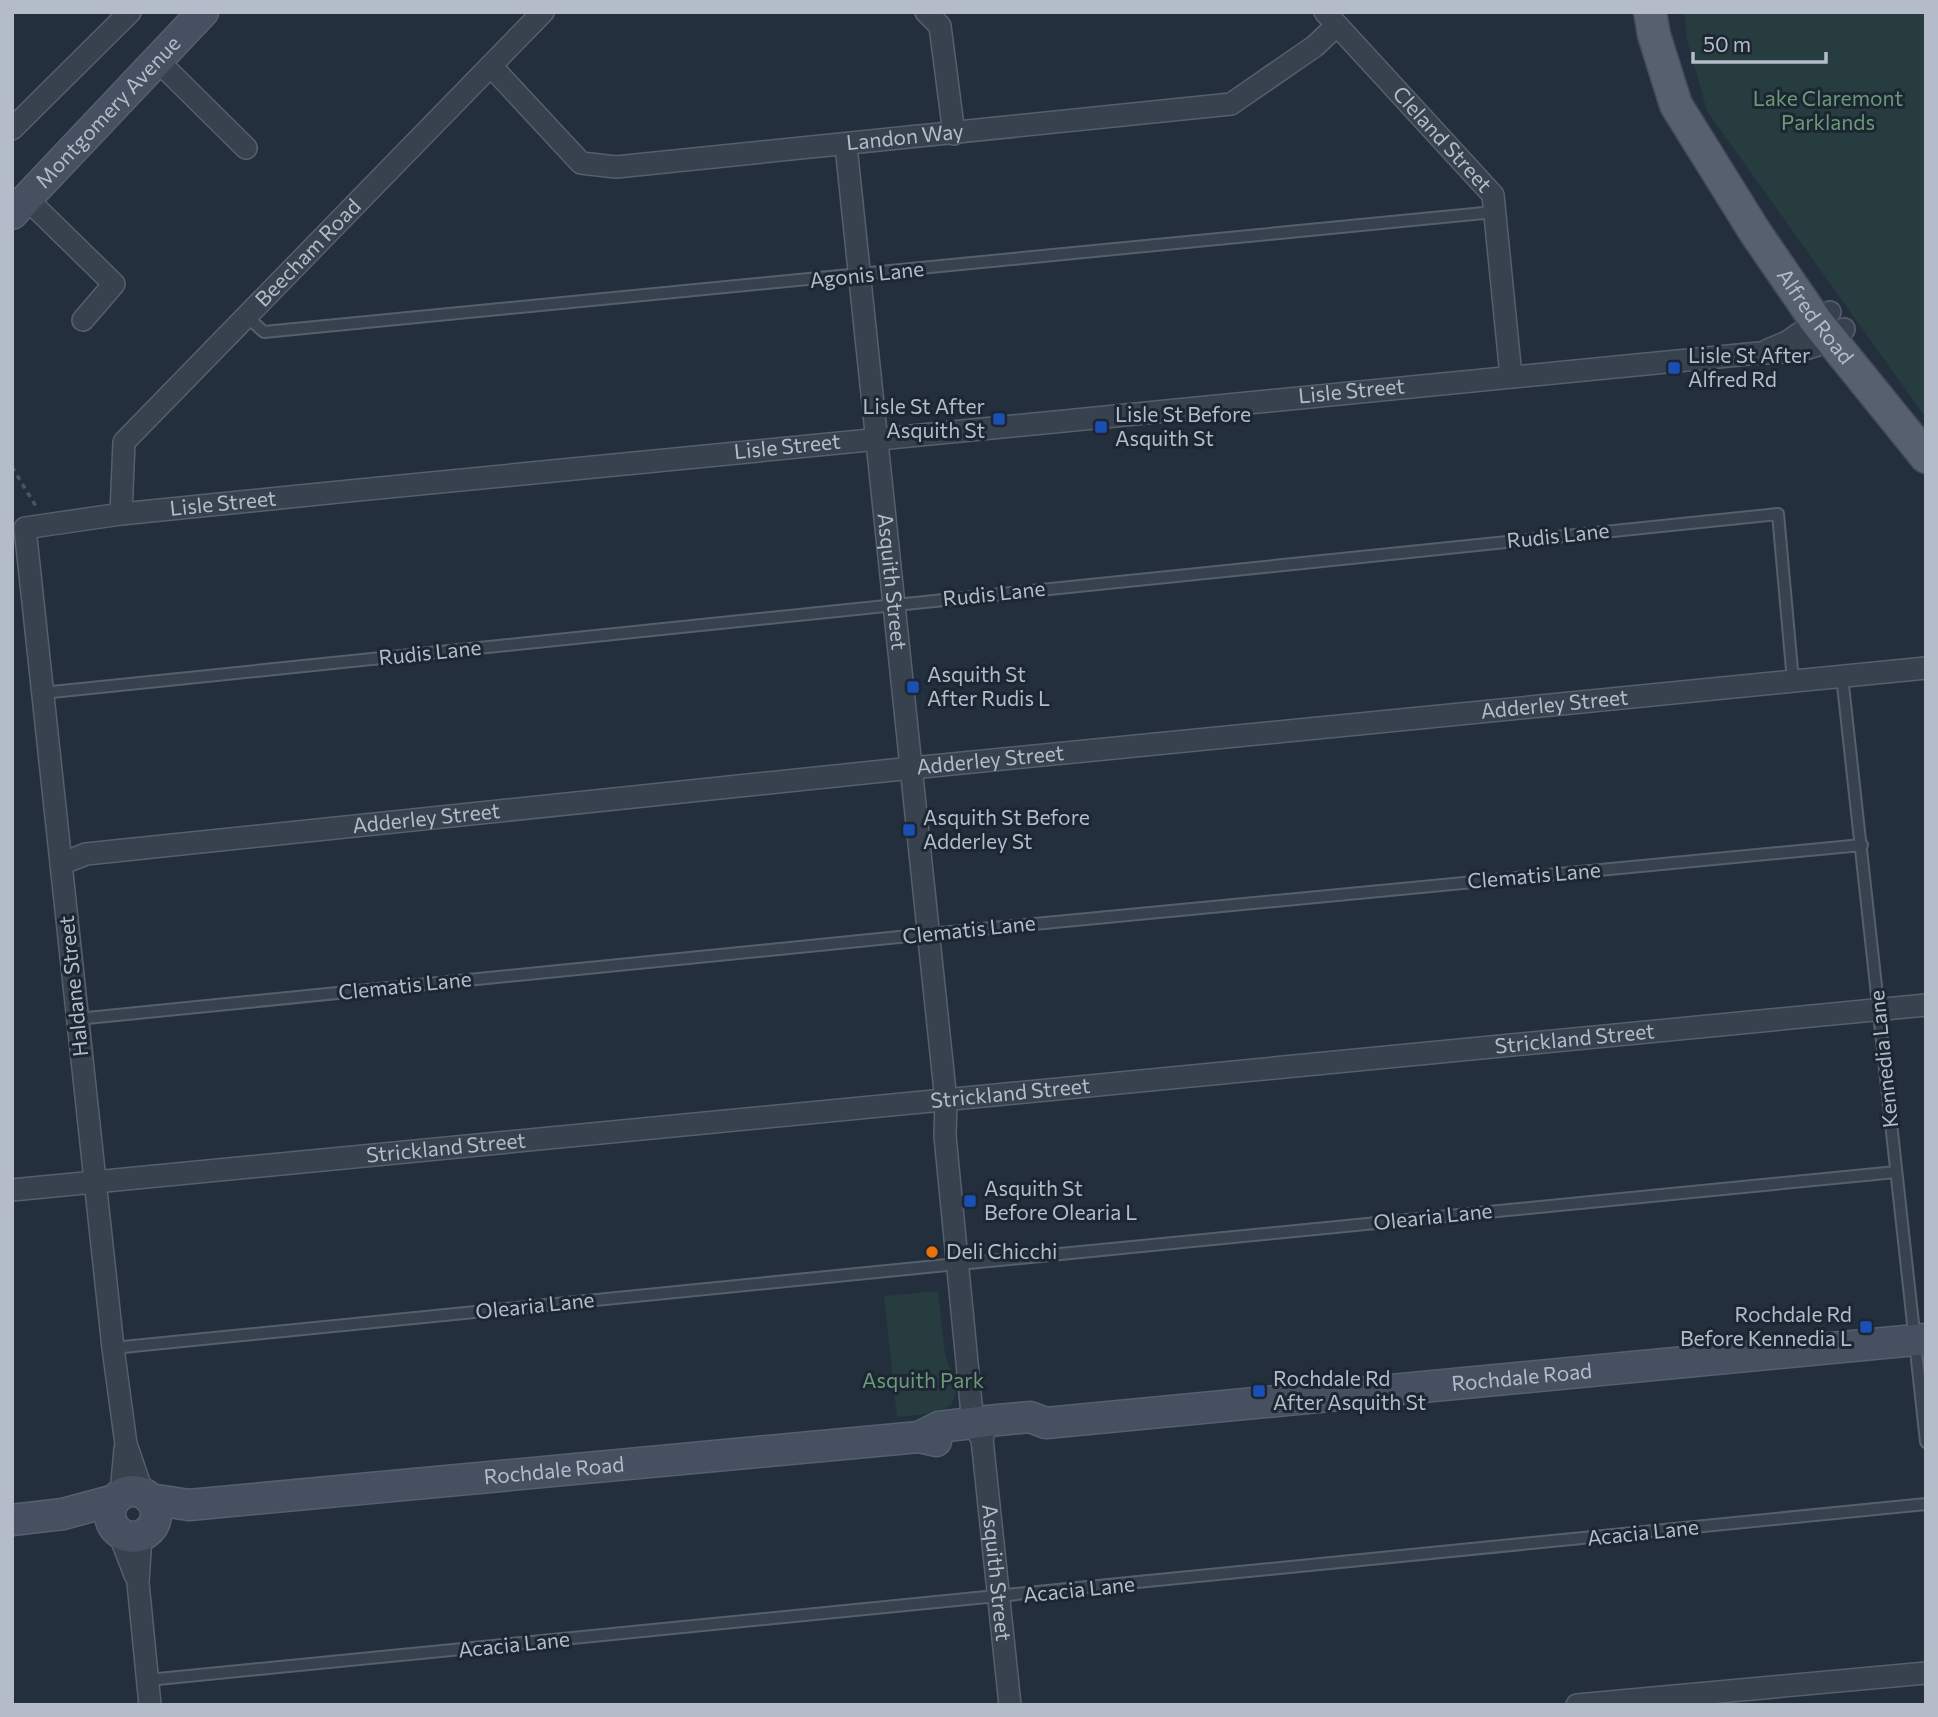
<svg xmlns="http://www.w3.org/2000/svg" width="1938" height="1717" viewBox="0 0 1938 1717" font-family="Commissioner,sans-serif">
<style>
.green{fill:#263c3f}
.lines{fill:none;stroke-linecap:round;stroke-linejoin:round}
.lane-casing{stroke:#565f6c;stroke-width:14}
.street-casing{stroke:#565f6c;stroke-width:24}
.secondary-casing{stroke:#565f6c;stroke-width:33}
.primary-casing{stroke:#414a57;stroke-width:35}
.path{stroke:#44595c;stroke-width:3.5;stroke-dasharray:5 5;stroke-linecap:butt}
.lane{stroke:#38414e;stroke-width:10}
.street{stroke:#38414e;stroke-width:21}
.secondary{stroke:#465061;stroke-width:30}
.primary{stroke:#56606e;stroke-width:32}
.transit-dot{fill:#1a4fb4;stroke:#1d2633;stroke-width:2.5}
.food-dot{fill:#e8710a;stroke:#1d2633;stroke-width:2.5}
.labels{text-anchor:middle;stroke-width:6;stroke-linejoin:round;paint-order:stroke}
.park-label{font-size:21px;fill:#6b9a76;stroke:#1d2633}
.street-label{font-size:21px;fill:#b4bcc9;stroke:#1d2633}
.poi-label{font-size:21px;fill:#b4bcc9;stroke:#1d2633;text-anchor:start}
</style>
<rect width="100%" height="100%" fill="#242f3e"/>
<path class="green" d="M1684,12H1926V418L1707,111L1687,40Z
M938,1291L945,1354L957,1389L951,1405L938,1413L897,1417L884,1296Z"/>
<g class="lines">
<g class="lane-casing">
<path id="lane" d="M246,316L264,332L1494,212
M1842,676L1926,1442
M42,693L1778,514L1793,681
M77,1019L929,934L1862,845
M969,1263L1896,1172
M113,1348L957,1264
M148,1680L1926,1504"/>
</g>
<g class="street-casing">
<g id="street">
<path d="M926,12L940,26L954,134"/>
<path id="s1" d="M1325,12L1493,195L1511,376"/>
<path d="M157,60L246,148"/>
<path id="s2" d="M491,66L581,163L616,167L1231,104L1315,46L1335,27"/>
<path d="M12,129L130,12"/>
<path id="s3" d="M846,146L946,1101L945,1136L973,1424L982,1439"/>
<path d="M25,197L114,284L83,320"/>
<path d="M1768,350L1787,342L1830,312"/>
<path id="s4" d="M121,514L124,442L543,12"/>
<path id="s5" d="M61,864L86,854L912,768L1926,668"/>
<path id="s6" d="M12,1190L1926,1005"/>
<path id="s7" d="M986,1425L982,1439L1010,1705"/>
<path d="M121,1494L125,1449"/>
<path id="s8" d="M143,1494L126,1444L113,1348L25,528L121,514C667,459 1213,403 1759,353C1792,353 1818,351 1844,329"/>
<path d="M119,1533L135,1575"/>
<path d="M141,1536L138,1583L150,1705"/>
<path d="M1577,1705L1926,1673"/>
</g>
</g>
<g class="secondary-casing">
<g id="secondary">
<path id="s9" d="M12,214L203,12"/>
<path id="s10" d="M919,1437L939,1427L988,1421L1030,1417L1046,1423L1926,1339"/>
<circle cx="133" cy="1514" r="23"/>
<path id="s11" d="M150,1499L189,1505L919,1437L936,1441"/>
<path d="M12,1520L63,1514L115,1500"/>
</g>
</g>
<g class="primary-casing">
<g id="primary">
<path id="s12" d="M1650,12L1654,35L1676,105L1755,232L1816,321L1926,457"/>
</g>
</g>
<path class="path" d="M12,467L37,508"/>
<use href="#lane" class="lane"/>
<use href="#street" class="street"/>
<use href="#secondary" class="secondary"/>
<use href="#primary" class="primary"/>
</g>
<g class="transit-dot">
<rect x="1667" y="361" width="14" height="14" rx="3.5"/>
<rect x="992" y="412" width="14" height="14" rx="3.5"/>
<rect x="1094" y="420" width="14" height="14" rx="3.5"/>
<rect x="906" y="680" width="14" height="14" rx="3.5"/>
<rect x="902" y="823" width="14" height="14" rx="3.5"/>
<rect x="963" y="1194" width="14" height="14" rx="3.5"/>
<rect x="1859" y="1320" width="14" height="14" rx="3.5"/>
<rect x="1252" y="1384" width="14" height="14" rx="3.5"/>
</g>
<circle class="food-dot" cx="932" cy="1252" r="7"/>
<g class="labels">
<g class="park-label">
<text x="1828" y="106">Lake Claremont<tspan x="1828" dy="24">Parklands</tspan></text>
<text x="923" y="1388">Asquith Park</text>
</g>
<g class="street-label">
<text dy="7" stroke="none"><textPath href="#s9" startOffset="140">Montgomery Avenue</textPath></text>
<text dy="7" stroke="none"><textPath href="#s2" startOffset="458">Landon Way</textPath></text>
<text dy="7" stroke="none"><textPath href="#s1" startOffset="173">Cleland Street</textPath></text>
<text dy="7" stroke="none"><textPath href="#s4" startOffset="336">Beecham Road</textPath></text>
<text transform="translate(867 275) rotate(-6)" y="7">Agonis Lane</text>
<text dy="7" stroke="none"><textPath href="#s12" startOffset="350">Alfred Road</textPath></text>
<text dy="7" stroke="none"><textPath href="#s8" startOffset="2308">Lisle Street</textPath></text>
<text dy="7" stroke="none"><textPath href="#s8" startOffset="1741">Lisle Street</textPath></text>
<text dy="7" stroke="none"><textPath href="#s8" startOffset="1174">Lisle Street</textPath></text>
<text transform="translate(1558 536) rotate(-6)" y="7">Rudis Lane</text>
<text dy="7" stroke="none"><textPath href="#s3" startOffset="438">Asquith Street</textPath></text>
<text transform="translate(994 594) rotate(-6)" y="7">Rudis Lane</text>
<text transform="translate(430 653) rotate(-6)" y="7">Rudis Lane</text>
<text dy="7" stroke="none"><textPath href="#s5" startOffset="1503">Adderley Street</textPath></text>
<text dy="7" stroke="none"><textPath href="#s5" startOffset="936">Adderley Street</textPath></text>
<text dy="7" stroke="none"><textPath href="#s5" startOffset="369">Adderley Street</textPath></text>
<text transform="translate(1534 876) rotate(-5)" y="7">Clematis Lane</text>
<text transform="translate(969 930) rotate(-6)" y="7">Clematis Lane</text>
<text transform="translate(74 986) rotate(-96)" y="7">Haldane Street</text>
<text transform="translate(405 986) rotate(-6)" y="7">Clematis Lane</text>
<text dy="7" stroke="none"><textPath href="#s6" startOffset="1570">Strickland Street</textPath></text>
<text transform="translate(1884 1059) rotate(-96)" y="7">Kennedia Lane</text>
<text dy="7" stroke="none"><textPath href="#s6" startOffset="1003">Strickland Street</textPath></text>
<text dy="7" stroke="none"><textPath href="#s6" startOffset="436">Strickland Street</textPath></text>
<text transform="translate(1433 1217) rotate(-6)" y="7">Olearia Lane</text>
<text transform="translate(535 1306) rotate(-6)" y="7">Olearia Lane</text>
<text dy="7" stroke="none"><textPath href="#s10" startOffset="609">Rochdale Road</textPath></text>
<text dy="7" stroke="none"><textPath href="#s11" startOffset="406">Rochdale Road</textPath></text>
<text transform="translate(1643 1533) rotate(-6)" y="7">Acacia Lane</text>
<text dy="7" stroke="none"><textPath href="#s7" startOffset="149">Asquith Street</textPath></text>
<text transform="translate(1079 1590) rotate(-6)" y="7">Acacia Lane</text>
<text transform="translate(514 1645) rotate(-6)" y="7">Acacia Lane</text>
</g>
<g class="poi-label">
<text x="1688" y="363">Lisle St After<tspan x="1688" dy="24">Alfred Rd</tspan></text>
<text x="985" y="414" text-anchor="end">Lisle St After<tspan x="985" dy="24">Asquith St</tspan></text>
<text x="1115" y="422">Lisle St Before<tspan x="1115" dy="24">Asquith St</tspan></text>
<text x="927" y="682">Asquith St<tspan x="927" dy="24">After Rudis L</tspan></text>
<text x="923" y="825">Asquith St Before<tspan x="923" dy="24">Adderley St</tspan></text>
<text x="984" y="1196">Asquith St<tspan x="984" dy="24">Before Olearia L</tspan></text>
<text x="946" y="1259">Deli Chicchi</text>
<text x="1852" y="1322" text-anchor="end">Rochdale Rd<tspan x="1852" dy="24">Before Kennedia L</tspan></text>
<text x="1273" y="1386">Rochdale Rd<tspan x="1273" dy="24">After Asquith St</tspan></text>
</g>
</g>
<rect width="1938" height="1717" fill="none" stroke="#b4bcc9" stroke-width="28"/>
<path d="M1693 52v10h133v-10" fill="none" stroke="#b4bcc9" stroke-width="3.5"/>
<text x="1703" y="52" font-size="21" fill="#b4bcc9" stroke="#1d2633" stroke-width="5" paint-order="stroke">50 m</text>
</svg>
